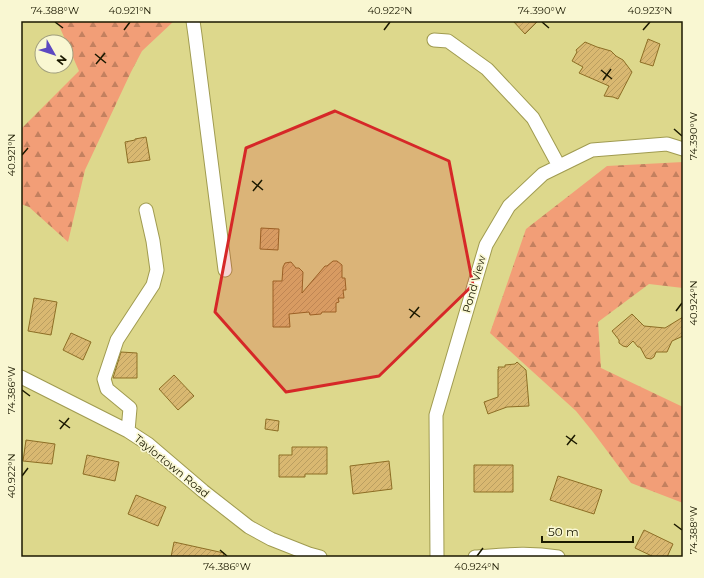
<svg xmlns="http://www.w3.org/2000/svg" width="704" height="578" viewBox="0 0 704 578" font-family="Montserrat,sans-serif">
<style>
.forest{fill:url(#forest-firs)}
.building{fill:url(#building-hatch);stroke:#8d6e25}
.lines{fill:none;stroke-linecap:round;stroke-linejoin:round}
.minor-casing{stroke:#a09b50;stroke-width:15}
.minor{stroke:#fff;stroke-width:13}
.marked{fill:#d62828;fill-opacity:0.2;stroke:#d62828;stroke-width:3;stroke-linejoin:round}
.ticks{fill:none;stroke:#1b1900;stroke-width:1.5}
.labels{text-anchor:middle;stroke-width:3.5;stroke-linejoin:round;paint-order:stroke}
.street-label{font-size:11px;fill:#1b1900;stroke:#f9f7d2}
.neatline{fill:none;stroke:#1b1900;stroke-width:1.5}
.ticks-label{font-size:10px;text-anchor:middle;fill:#1b1900}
</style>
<defs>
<pattern id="forest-firs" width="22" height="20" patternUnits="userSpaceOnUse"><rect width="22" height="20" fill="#f29e77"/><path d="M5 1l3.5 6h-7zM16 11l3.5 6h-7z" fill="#c3805f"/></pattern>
<pattern id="building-hatch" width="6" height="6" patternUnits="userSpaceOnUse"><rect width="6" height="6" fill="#d9b871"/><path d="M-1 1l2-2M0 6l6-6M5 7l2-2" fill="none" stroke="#ba9e60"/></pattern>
</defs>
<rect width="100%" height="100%" fill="#ddd88c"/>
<path class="forest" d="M57,21H174L142,51L131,72L85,170L68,242L29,207L21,204V129L79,71Z
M683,162V288L649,284L598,322L601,368L683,407V503L631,483L593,432L576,411L490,333L526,229L607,166Z"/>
<path class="building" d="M513,21H538L525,34Z
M648,39L660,44L653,66L640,62Z
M585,42L597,47L611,51L616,56L623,60L632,72L618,99L613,97L604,96L609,86L579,73L583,67L572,61L577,52L576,50Z
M146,137L150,160L128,163L125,142L135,140V139Z
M261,228L279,229L278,250L260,249Z
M333,261H337L342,265V278H345L346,290H343L344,298H338L339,302L336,303V312H322L321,314L310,315L309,312L289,314L290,327H273V281H282L283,267L285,263L291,262L296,268H299L303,272L302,293L325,266H327Z
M34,298L57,302L51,335L28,331Z
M632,314L644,326L665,328L683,317V336L672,341L667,352H656L654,357L651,359L646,358L640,347H638L633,341L627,347L623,346L619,343V340L612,331Z
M71,333L91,342L83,360L63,350Z
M121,352L137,353V378H113Z
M517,362L526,370L529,406L507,407L488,414L484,402L498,397V369H499L498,367H505V365L515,364Z
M174,375L194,396L178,410L159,389Z
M266,419L279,421L278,431L265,429Z
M26,440L55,444L52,464L23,461Z
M292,447H327V474H305V477H279V455H292Z
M87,455L119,462L115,481L83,474Z
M389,461L392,489L353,494L350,466Z
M474,465H513V492H474Z
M558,476L602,490L594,514L550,500Z
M136,495L166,507L158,526L128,514Z
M644,530L673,544L667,557H654L635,548Z
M174,542L224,553L223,557H171Z"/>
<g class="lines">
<g class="minor-casing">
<path id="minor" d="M193,21L195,35L225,270
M434,40L448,41L487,69L533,118L559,166
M21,377L128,431L148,444L203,491L249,527L271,539L309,554L320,557
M128,431L130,408L107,389L104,379L117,340L153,285L157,270L153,241L146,210
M437,557L436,415L486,245L509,206L543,174L592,150L667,144L683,149
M475,557C504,555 528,552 558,557"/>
</g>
<use href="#minor" class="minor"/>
</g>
<path class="marked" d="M335,111L449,161L473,285L379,376L286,392L215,312L246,148Z"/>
<path class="ticks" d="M55,22L63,28M542,22L549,28M124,30L130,22M384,30L390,22M643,30L650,22M95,54L106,63M96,64L105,53M601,70L612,79M603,80L611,69M674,129L682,136M22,155L28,148M252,181L263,190M253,191L262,180M409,309L420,317M676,311L682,303M410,318L419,307M22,390L30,396M59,420L70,428M60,429L69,418M566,436L577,444M567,445L575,435M22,476L28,468M674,524L682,530M220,550L227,556M477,556L483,548"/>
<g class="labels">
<g class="street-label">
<text transform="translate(474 284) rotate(-74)" y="4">Pond View</text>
<text transform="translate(172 466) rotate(39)" y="4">Taylortown Road</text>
</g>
</g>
<rect width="704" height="578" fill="none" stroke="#f9f7d2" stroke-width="44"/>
<g transform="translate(54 54) rotate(129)"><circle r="19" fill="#f9f7d2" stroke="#a09e7e"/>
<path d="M0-3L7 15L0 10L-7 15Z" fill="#5d49c1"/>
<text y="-6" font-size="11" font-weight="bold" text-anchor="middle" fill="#1b1900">N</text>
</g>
<path d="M542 536v6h91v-6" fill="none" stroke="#1b1900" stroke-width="2"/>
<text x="548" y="536" font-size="12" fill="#1b1900" stroke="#f9f7d2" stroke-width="3" paint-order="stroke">50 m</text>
<rect x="22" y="22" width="660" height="534" class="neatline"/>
<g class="ticks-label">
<text x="55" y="14">74.388°W</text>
<text x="130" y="14">40.921°N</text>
<text x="390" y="14">40.922°N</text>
<text x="542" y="14">74.390°W</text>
<text x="650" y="14">40.923°N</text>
<text transform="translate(693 136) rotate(-90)" y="4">74.390°W</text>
<text transform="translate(11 155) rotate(-90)" y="4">40.921°N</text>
<text transform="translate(693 303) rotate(-90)" y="4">40.924°N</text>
<text transform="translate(11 390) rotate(-90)" y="4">74.386°W</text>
<text transform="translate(11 476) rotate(-90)" y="4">40.922°N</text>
<text transform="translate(693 530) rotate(-90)" y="4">74.388°W</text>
<text x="227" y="570">74.386°W</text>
<text x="477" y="570">40.924°N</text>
</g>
</svg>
